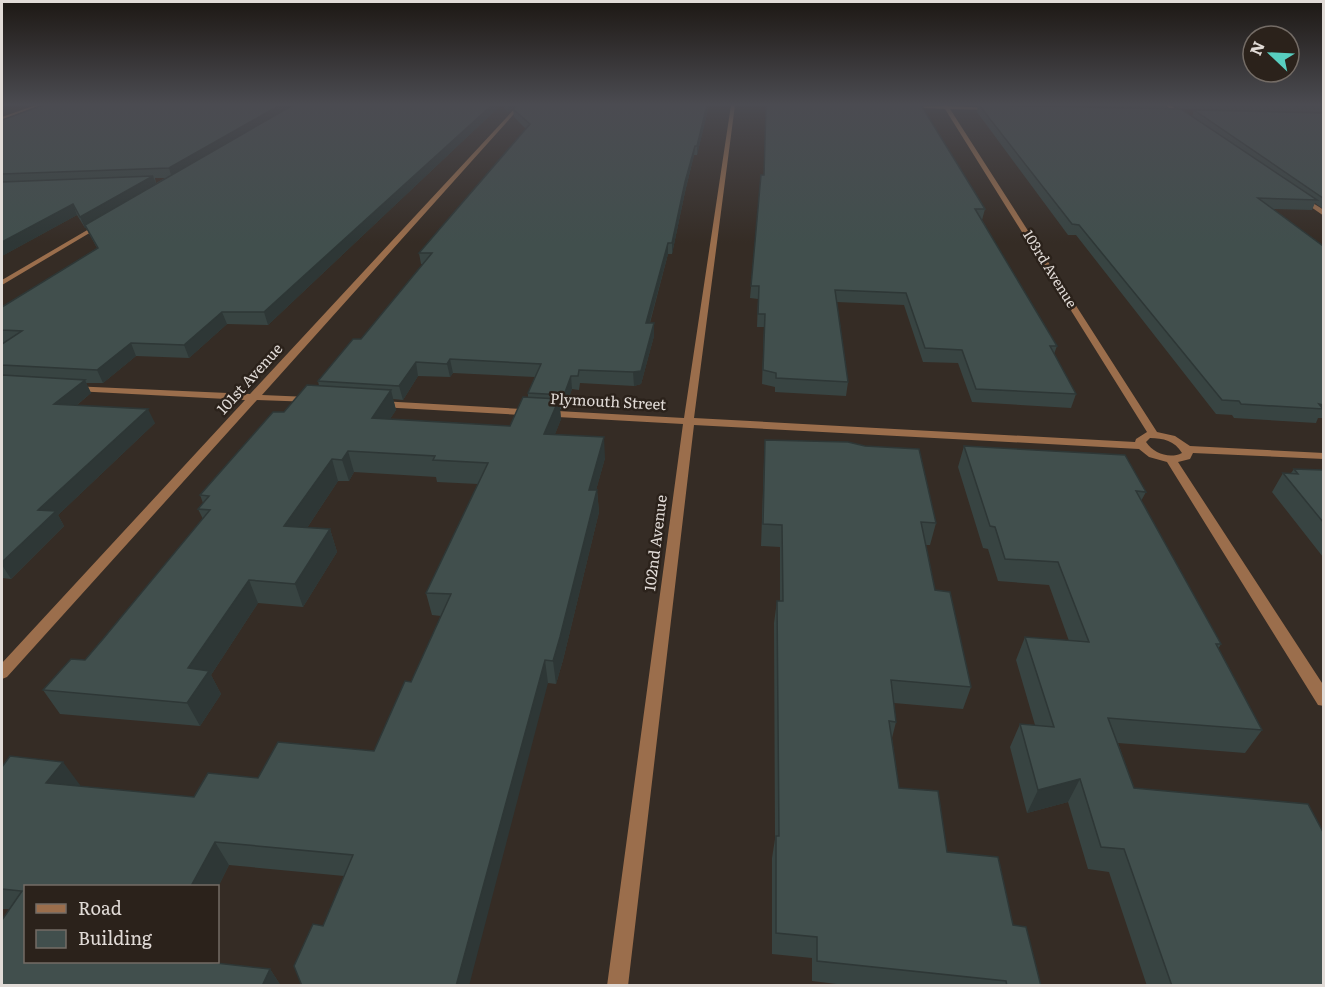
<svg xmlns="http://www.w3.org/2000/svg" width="1325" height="987" viewBox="0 0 1325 987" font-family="Literata,serif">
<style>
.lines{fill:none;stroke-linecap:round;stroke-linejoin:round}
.minor{fill:#9b6e4c;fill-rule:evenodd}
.tertiary{fill:#9b6e4c;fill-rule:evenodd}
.wall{fill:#384442;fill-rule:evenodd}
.shaded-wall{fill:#2e3736}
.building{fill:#414f4d;stroke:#2e3736;stroke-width:1.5}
.labels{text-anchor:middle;stroke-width:5;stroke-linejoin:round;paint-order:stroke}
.far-street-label{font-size:14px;fill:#e1dbd7;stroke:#2b221b}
.street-label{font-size:15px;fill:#e1dbd7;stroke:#2b221b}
</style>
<rect width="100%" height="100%" fill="#352c25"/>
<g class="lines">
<path class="minor" d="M36,105H41L2,120V117Z
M518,105H522L262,395L309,397L314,400L313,402L257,400L7,677L2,679V663L245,400L75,391L70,388L71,386L250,394Z
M731,105H735L694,418L1135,442L1136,439L1147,432L945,109L906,107L943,106V105H947L948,106L995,108L993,110L950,109L1157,432L1175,436L1190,446L1324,453V459L1193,453L1190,459L1178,462L1324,686V706L1318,705L1167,462L1149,457L1139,449L694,425L628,986H607L683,424L380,407L375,404L380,401L684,418ZM1150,438C1163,438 1175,441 1182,453C1170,459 1154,454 1146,442Z
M101,222L105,224L103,225L2,285V280Z"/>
<path class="tertiary" d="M1165,105H1170L1188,117L1183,118Z
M1300,195L1324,210V216L1298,198L1297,197Z"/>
</g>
<path class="wall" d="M43,105H516L508,112L501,105L268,325L227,324L189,358L136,356L103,383H86L91,393L77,405L155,423L58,515L64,526L11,579L2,578V344L4,342H2V307L97,248L86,228H85L77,215L2,256V120ZM155,178H165L156,183Z
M517,105H709L697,155H694L685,192L672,254H668L650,323H654V336L641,384L634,386L580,383L579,390L572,389L565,409H560L561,419L555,434L605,458L596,490H597L599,512L563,660L556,684L548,683L323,926L344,876L229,865L218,887L26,962L270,969L281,986H2L9,909H2V767L80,785L79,786L194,797L258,778L374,751L411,682L441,616L432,615L426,593L478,484L437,482L436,477L354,472L349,481H338L307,528L330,529L337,552L303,607L258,603L211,675L221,694L200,726L60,714L43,690L85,660L103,639L203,519L198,509L203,503L200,495L284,412L319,386L318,381L361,339L423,264H421L419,253L526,129L514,117L513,109ZM453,373L535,377L528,393V397L510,426L390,419L396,410L393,399L403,400L418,376L450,377Z
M978,105H1167L1166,108L1192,116L1194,110L1323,113V209L1315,203L1312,210L1273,209L1323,246V418H1318L1316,423L1234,418L1232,415L1216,414L1076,235H1068L977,112Z
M1173,105H1323V112L1179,109Z
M761,175L985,209L982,220L1057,346L1054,354L1076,394L1071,408L972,402L958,363L923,362L904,305L837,302L848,382L846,396L775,392V387L762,384L764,327H757L758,299L750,298Z
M765,440L936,523L930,545H925L935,590L971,687L963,709L894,703L896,722L892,738L899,788L947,852L1013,925L1041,986H853L812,981V958L772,954V858L775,839L774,623L777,601H780V547L761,546L764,461Z
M964,446L1146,492L1141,501L1221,644L1218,649L1262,730L1245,753L1118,743L1134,788L1323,986H1147L1109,872L1088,869L1068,802L1027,813L1010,747L1020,724L1035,725L1016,660L1025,637L1069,641L1049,585L998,581L988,549L983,548L958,467Z
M1294,469L1323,470V557L1272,492L1283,473H1291Z"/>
<path class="shaded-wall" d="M280,105H296L172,178L169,168Z
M492,105H501L268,325L264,312Z
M507,105H516L508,112Z
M707,105H709L697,155V146Z
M695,146L694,155L685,192L672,254V243L685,182Z
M153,176L157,186L85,228L80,217Z
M73,204L77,215L2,256V242Z
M668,243V254L646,336V323Z
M222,312L227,324L189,358L184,345Z
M654,323V336L641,384L634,386L633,372Z
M131,343L136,356L103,383L97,370Z
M450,359L453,373L450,377L447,364Z
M416,362L418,376L403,400L399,386Z
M571,376L572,389L565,409L564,395Z
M85,380L91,393L61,418L54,404Z
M391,390L396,410L377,439L372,418Z
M559,399L561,419L547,455L544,434Z
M148,409L155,423L58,515L64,526L11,579L2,565V562L38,510Z
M604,437L605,458L590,512L589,490Z
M348,451L354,472L349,481L342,460Z
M332,459L338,481L293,549L284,526Z
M597,490L599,512L563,660L556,684L553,661Z
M330,529L337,552L303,607L295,584Z
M249,580L258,603L211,675L221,694L200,726L187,703L188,668Z
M545,660L548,683L469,986H456Z
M63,762L80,785L64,806L46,783Z
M1080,779L1068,802L1027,813L1038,790Z
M215,842L229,865L218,887L191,886Z
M270,969L281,986H262Z"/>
<path class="building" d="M43,105H280L169,168L2,174V120Z
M293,105H492L264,312H222L184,345L131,343L97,370L2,365V344L22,331L2,330V307L98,248L85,225Z
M517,105H707L697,146H695L685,182L672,243H668L646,323H654L641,371L633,372L579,370L578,376H571L564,395L528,393L541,364L450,359L447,364L416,362L399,386L318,381L353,339H361L432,253H419L530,124L513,109Z
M766,105H921L985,209H975L1057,346H1050L1076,394L976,389L962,350L925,348L906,293L835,290L848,382L776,378V373L763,370L765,314H758L759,286H751L761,175H764Z
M979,105L1181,109L1317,200L1258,198L1323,246V405L1319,404L1323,409L1241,404L1239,401L1222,400L1079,225L1072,224Z
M1194,110L1323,113V198Z
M153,176L80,217L73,204L2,242V182Z
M2,375L85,380L54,404L148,409L38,510L56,511L2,562Z
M307,385L391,390L372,418L510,426L523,397L559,399L544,434L604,437L589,490H597L560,637L553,661L545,660L456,986H302L294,966L313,924L323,926L353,855L215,842L191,886H26V962H207L270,969L262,986H2V920L22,891L2,889V767L10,756L63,762L46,783L194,797L208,773L258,778L278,742L374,751L405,681L411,682L451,594L426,593L488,463L433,460L435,456L348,451L342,460L332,459L284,526L330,529L295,584L249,580L188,668L209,671L187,703L43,690L71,659L85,660L103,639L210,510L198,509L209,496L200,495L273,412H284Z
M765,440L848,442L865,446L919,449L936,523L921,522L935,590L950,592L971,687L891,680L896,722L889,721L899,788L938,791L947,852L998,857L1013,925L1026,927L1041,986H1007L1006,981L817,961V937L776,933V836H779L777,601H783L782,525L763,524Z
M964,446L1125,455L1146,492L1136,491L1221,644H1216L1262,730L1108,718L1134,788L1308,804L1323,832V986H1172L1124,849L1101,847L1080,779L1038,790L1020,724L1054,727L1025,637L1089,642L1058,562L1005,559L995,527L990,526Z
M1294,469L1323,470V522L1283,473L1298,474Z"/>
<linearGradient id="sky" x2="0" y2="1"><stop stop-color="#1d1814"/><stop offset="0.43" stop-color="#4b4b51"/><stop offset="1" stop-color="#4b4b51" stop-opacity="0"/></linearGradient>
<rect width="1325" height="243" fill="url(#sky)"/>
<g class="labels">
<g class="far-street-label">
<text transform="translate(1050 269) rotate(58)" y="5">103rd Avenue</text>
</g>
<g class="street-label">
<text transform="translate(250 379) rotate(-48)" y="5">101st Avenue</text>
<text transform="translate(608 402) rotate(3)" y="5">Plymouth Street</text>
<text transform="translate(656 543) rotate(-83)" y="5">102nd Avenue</text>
</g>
</g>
<rect width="1325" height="987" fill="none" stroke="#e1dbd7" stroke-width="6"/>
<rect x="24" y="885" width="195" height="78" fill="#2b221b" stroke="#746c66" stroke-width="1.5"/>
<rect x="36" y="904" width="30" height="9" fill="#9b6e4c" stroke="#746c66" stroke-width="1.5"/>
<text x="78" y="915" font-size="18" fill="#e1dbd7">Road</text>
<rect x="36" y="930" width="30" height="18" fill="#414f4d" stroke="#746c66" stroke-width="1.5"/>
<text x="78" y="945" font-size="18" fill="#e1dbd7">Building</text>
<g transform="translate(1271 54) rotate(293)"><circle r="28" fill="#2b221b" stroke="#746c66" stroke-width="1.5"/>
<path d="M0-4.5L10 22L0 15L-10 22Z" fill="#58cec0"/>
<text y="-9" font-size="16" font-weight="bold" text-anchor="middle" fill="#e1dbd7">N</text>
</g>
</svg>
